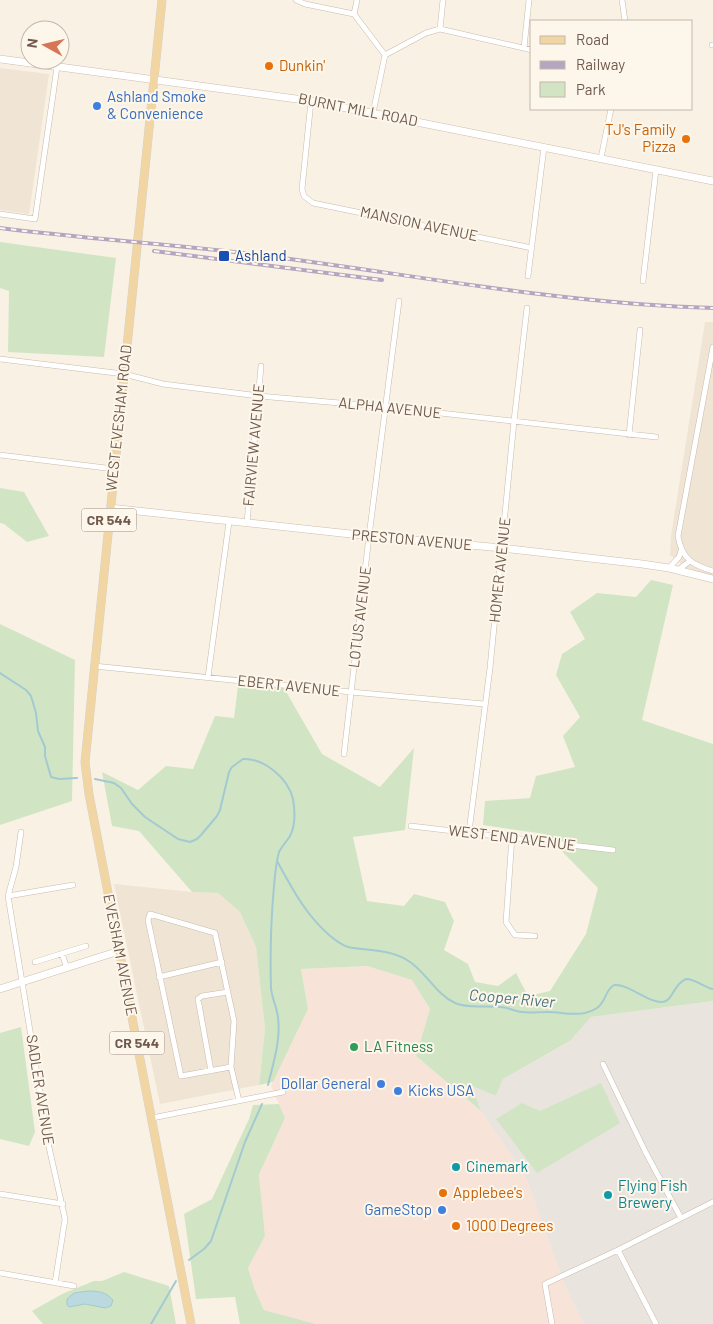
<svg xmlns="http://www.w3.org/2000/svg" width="713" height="1324" viewBox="0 0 713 1324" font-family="Barlow,sans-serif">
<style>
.residential{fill:#f0e4d4}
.commercial{fill:#f8e3d9}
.industrial{fill:#e9e4de}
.green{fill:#d1e5c5}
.water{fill:#bbdae0;stroke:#a3c9d1}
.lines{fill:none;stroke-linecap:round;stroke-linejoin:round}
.stream{stroke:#a3c9d1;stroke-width:2}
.street-casing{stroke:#c9baac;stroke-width:6}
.secondary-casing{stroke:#cebcad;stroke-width:8}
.primary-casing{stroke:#d7d1cd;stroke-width:9}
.street{stroke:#fff;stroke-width:5}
.secondary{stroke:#fff;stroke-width:7}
.primary{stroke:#f1d6a4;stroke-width:8}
.rail-casing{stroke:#b5a5c1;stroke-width:4}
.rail{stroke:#fdf6ea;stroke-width:2;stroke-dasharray:5.5;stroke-linecap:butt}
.food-dot{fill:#e8710a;stroke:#fdf6ea;stroke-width:2}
.shop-dot{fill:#3f7fe0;stroke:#fdf6ea;stroke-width:2}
.transit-dot{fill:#1a4fb4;stroke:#fdf6ea;stroke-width:2}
.leisure-dot{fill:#2e9e5b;stroke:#fdf6ea;stroke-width:2}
.culture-dot{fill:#0f9aa8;stroke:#fdf6ea;stroke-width:2}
.labels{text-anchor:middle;stroke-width:4;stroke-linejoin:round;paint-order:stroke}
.shield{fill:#fdf6ea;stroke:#9a897c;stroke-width:1}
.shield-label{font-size:14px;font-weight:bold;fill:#6f5a4d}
.food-label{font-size:15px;fill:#c56008;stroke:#fdf6ea;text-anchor:start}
.shop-label{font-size:15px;fill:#366cbe;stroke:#fdf6ea;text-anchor:start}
.street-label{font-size:15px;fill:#6f5a4d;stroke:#fdf6ea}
.transit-label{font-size:15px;fill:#164399;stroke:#fdf6ea;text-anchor:start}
.leisure-label{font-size:15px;fill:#27864d;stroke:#fdf6ea;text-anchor:start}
.culture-label{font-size:15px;fill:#0d838f;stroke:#fdf6ea;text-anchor:start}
.water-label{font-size:16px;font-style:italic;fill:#497580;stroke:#fdf6ea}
</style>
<rect width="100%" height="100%" fill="#f9f2e4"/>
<path class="residential" d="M0,68L49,74L29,214L0,210Z
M705,322H713V577L687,568L670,555L671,536Z
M114,884L192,892L218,893L240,912L256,947L265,1029L259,1085L160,1104Z"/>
<path class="commercial" d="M367,966L412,980L430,1009L416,1056L481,1111L526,1177L565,1286L584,1324H316L264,1310L255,1290L248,1268L265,1236L259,1176L285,1118L271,1086L308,1009L301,969Z"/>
<path class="industrial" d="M713,1001V1324H584L565,1286L526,1177L481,1111L472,1086L496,1096L503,1079L569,1042L591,1017Z"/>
<path class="green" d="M0,242L116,258L104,357L8,352L9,291L0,288Z
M0,488L24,492L49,536L27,542L4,524L0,523Z
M651,580L673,585L642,720L713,744V1001L591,1017L570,1041L503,1079L496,1096L472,1086L481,1111L416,1056L430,1009L412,980L367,966L301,969L308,1009L273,1082L259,1085L265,1029L256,947L240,912L218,893L192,892L139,831L112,826L102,772L138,790L166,766L193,769L215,716L234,718L239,678L281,683L322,754L380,787L414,748L405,830L353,837L367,901L404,906L414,894L445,902L454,921L444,950L468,964L475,982L498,986L516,973L528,996L550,991L586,934L598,888L545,834L483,825L485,801L530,798L536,776L575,767L563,736L580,717L556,675L562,654L585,639L570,612L597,593L636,597Z
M0,624L75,660L72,801L0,825Z
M21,1027L35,1132L29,1146L0,1139V1033Z
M601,1083L620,1123L537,1173L496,1119L522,1103L540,1111Z
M279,1104L285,1118L259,1175L265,1236L248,1268L255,1290L264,1310L316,1324H240L235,1297L196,1299L184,1214L212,1199L249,1119L253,1105Z
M124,1272L169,1286L176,1324H43L32,1311L62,1294L94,1281H102Z"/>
<path class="water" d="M88,1291C98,1291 106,1292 113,1300L111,1306L105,1308L85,1304L69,1307L67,1305V1299L74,1293Z"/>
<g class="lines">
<path class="stream" d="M0,673L26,690L31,696L36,713L38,731L45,747V756L51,777L59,779L77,778
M95,779L114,783L121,788L132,804L145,817L178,839L190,842L197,839L201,835L217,816L220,810L229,772L232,767L243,759C264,758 288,778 293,799C295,811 296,825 290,836C287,841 282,846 279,852C276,862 275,875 274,886C271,919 270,955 271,988C272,999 277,1007 278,1018C281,1040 273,1064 268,1085
M277,861C292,888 305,914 329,935C335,940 341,945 348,947C368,951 389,949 407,960C426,971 435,994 455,1003C468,1009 485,1005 500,1007C507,1007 514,1011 522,1012C530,1013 537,1012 545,1012C562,1011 580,1019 597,1008C606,1002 605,990 614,985C629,983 652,1007 666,1001C673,998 674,984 686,979C696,979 703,987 713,989
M189,1260L204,1249L211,1241L245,1142L262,1104
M151,1324L176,1281"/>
<g class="street-casing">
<path id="street" d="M296,0L305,4L354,14
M357,0L354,14L385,55
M622,0L625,21
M440,29L443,0
M712,45H713
M524,48L529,0
M385,55L426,33L440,29L532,50
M311,101L302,189L304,196L313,203L532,248
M373,113L385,55
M601,158L611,109
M0,214L35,219L57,67
M528,276L544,147
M643,281L656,170
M713,347L678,536C682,559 692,565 713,571
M0,359L124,374L163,384L259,396L386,407L656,437
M629,435L640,330
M0,455L114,469
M247,523L261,366
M669,568L679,557L681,551
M678,570L690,561
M94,666L351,692L484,704
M208,677L229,522
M344,754L369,536L399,301
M411,826L613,850
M21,832L16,867L8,896L49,1147L65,1219L55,1283
M469,832L490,668L514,421L527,308
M512,837L506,922L515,935L535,936
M8,896L73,885
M62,954L67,968
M35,962L86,946
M159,977L222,962
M603,1064L646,1153L681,1218
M231,1067L181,1076L148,920L150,914L215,933L234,1021L231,1067L239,1101
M211,1071L198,999L202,996L228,992
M152,1118L283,1092
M0,1194L63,1204
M618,1250L656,1324
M0,1273L74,1286
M552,1324L545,1284L618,1250L713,1202"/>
</g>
<g class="secondary-casing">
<path id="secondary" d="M0,59L311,101L713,181
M110,508L369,536L502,548L642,564L669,568L713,579
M0,989L119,951"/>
</g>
<g class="primary-casing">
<path id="primary" d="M162,0L85,762L89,794L191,1324"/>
</g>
<use href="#street" class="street"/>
<use href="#secondary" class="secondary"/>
<use href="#primary" class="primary"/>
<g class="rail-casing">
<path id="rail" d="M0,228C86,239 173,244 259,255C411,274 560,304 713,308
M154,251L382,280"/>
</g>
<use href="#rail" class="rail"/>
</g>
<g class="food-dot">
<circle cx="269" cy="66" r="5"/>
<circle cx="686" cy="139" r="5"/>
<circle cx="443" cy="1193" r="5"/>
<circle cx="456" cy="1226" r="5"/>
</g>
<g class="shop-dot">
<circle cx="97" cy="106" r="5"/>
<circle cx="381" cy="1084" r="5"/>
<circle cx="398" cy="1091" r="5"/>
<circle cx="442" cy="1210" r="5"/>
</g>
<rect class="transit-dot" x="218" y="250" width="12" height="12" rx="2.5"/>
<circle class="leisure-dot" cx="354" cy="1047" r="5"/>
<g class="culture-dot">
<circle cx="456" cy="1167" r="5"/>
<circle cx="608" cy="1195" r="5"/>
</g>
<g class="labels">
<g class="shield">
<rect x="81.5" y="508.5" width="55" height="23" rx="4"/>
<rect x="109.5" y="1031.5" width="55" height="23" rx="4"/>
</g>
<g class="shield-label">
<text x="109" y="525">CR 544</text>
<text x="137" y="1048">CR 544</text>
</g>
<g class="food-label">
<text x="279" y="71">Dunkin'</text>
<text x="676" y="135" text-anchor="end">TJ's Family<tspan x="676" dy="17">Pizza</tspan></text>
<text x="453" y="1198">Applebee's</text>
<text x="466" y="1231">1000 Degrees</text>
</g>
<g class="shop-label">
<text x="107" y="102">Ashland Smoke<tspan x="107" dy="17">&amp; Convenience</tspan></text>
<text x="371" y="1089" text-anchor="end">Dollar General</text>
<text x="408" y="1096">Kicks USA</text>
<text x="432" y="1215" text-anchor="end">GameStop</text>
</g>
<g class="street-label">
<text transform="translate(358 110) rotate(11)" y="5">BURNT MILL ROAD</text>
<text transform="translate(419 224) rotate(12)" y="5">MANSION AVENUE</text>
<text transform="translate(390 408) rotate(6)" y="5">ALPHA AVENUE</text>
<text transform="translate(119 418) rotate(-84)" y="5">WEST EVESHAM ROAD</text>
<text transform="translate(254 445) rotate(-85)" y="5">FAIRVIEW AVENUE</text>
<text transform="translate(412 540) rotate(5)" y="5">PRESTON AVENUE</text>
<text transform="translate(500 570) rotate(-84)" y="5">HOMER AVENUE</text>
<text transform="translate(360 617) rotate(-83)" y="5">LOTUS AVENUE</text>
<text transform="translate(289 686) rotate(6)" y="5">EBERT AVENUE</text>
<text transform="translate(512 838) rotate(7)" y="5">WEST END AVENUE</text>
<text transform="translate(120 955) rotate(79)" y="5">EVESHAM AVENUE</text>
<text transform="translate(40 1090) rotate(81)" y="5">SADLER AVENUE</text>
</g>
<g class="transit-label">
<text x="235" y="261">Ashland</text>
</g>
<g class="leisure-label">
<text x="364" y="1052">LA Fitness</text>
</g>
<g class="culture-label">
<text x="466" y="1172">Cinemark</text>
<text x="618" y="1191">Flying Fish<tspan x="618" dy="17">Brewery</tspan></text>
</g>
<g class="water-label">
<text transform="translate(512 998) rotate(5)" y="6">Cooper River</text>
</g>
</g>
<rect x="530" y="20" width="162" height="90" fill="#fdf6ea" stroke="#c4b8ab"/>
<rect x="540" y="36" width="25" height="8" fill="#f1d6a4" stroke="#c4b8ab"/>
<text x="576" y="45" font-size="15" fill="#6f5a4d">Road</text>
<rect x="540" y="61" width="25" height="8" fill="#b5a5c1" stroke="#c4b8ab"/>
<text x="576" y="70" font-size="15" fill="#6f5a4d">Railway</text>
<rect x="540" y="82" width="25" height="15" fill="#d1e5c5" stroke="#c4b8ab"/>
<text x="576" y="95" font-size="15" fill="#6f5a4d">Park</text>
<g transform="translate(45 45) rotate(278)"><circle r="24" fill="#fdf6ea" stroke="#c4b8ab"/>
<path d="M0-4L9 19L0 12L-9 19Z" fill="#d67657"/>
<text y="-8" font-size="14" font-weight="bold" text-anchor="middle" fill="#6f5a4d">N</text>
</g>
</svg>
